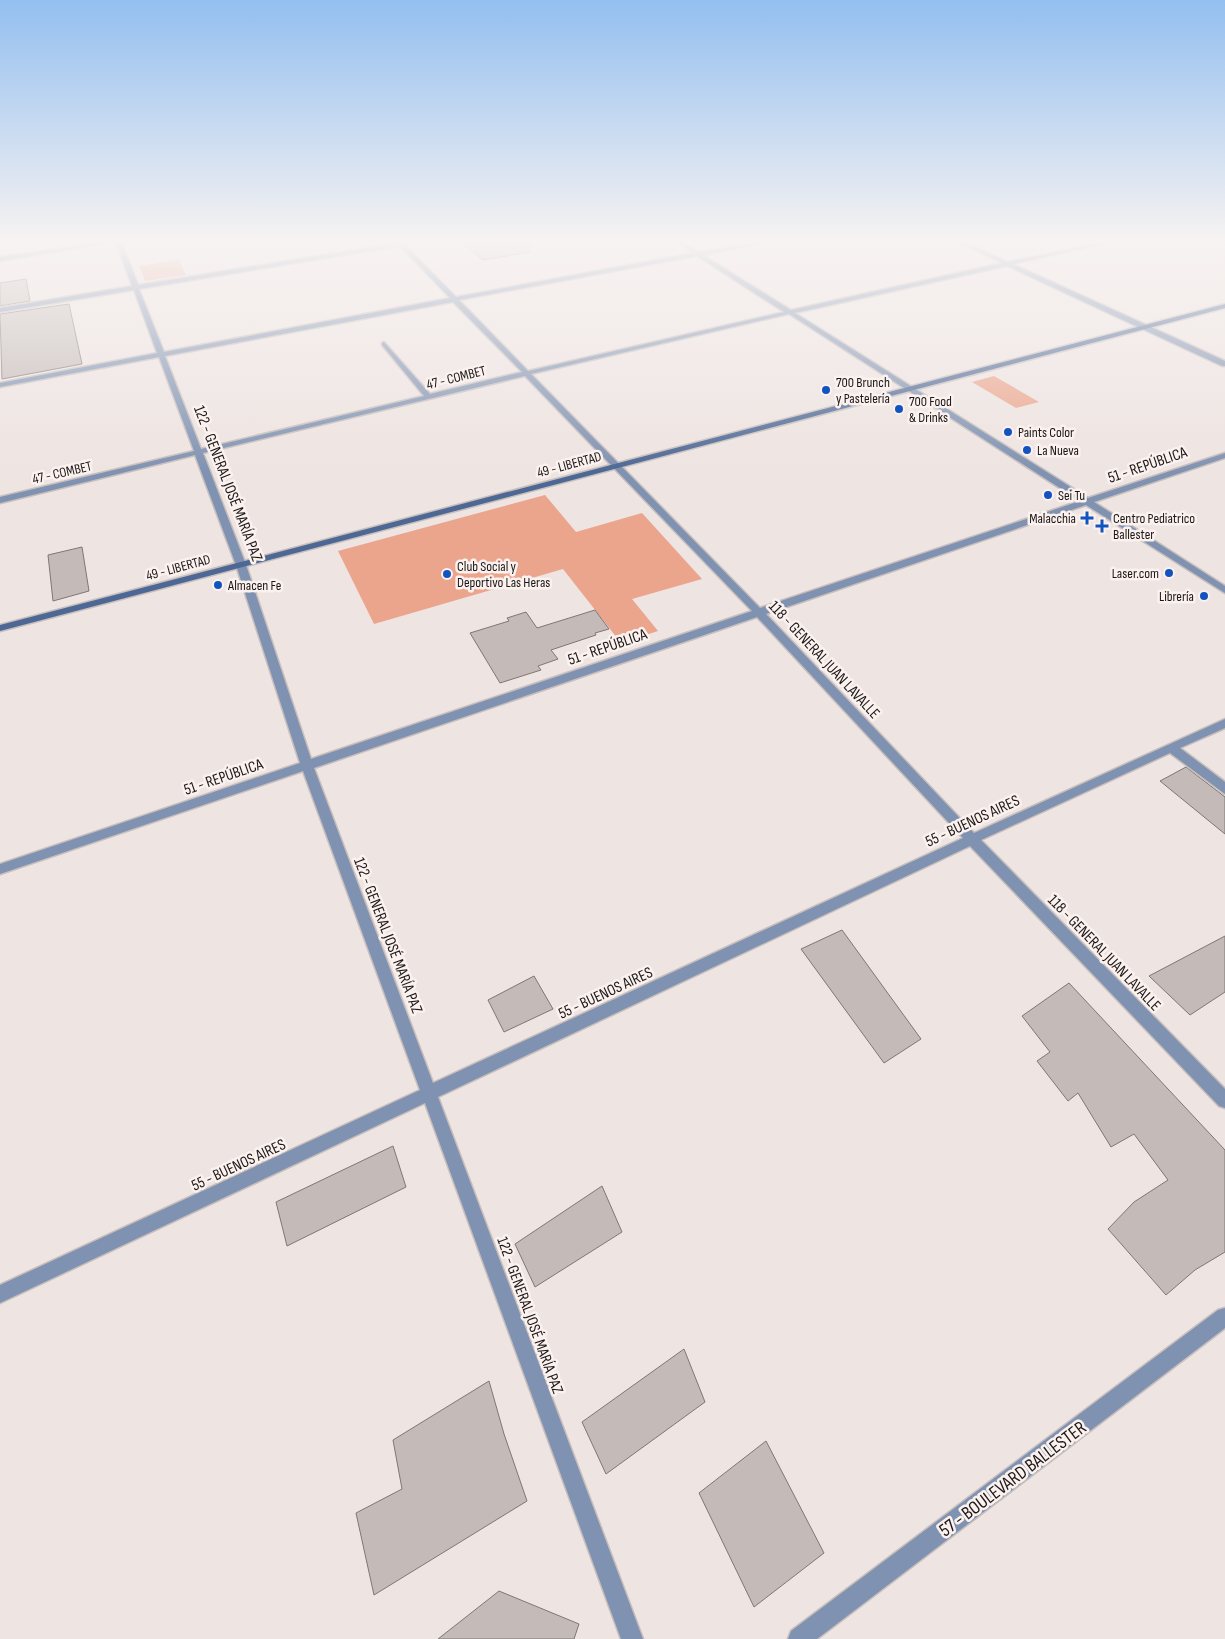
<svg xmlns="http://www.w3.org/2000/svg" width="1225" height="1639" viewBox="0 0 1225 1639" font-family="'Sofia Sans Condensed',sans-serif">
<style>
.green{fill:#eba58d}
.building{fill:#c4bbb8;stroke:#7f7774}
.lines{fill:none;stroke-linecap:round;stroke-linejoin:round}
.street-casing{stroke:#c8bfbd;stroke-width:3}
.secondary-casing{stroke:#c8bfbd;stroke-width:3}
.street{fill:#7f92b1;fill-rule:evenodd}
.secondary{fill:#4d6895;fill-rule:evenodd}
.poi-dot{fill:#1254bf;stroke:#fbf1ee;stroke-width:2}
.labels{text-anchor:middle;stroke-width:5;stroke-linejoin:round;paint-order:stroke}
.far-street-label{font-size:14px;fill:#1b1817;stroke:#fbf1ee}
.far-poi-label{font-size:14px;fill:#1b1817;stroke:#fbf1ee;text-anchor:start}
.street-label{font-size:16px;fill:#1b1817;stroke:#fbf1ee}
.near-street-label{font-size:19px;fill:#1b1817;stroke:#fbf1ee}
</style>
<rect width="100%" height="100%" fill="#eee4e1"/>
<path class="green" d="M179,260L186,275L145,281L139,266Z
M994,376L1039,402L1016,408L972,382Z
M545,495L576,532L642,513L702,579L632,599L658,631L621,643L563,569L374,624L338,551Z"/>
<path class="building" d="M463,243H529L530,252L483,260Z
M26,279L30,301L0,306V283Z
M69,304L82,364L2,379L0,314Z
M82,547L89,591L53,601L48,555Z
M595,610L609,629L595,633L596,635L551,650L558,659L538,666L541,670L500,683L470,633L509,621L507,618L526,612L537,628Z
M1186,767L1225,797V834L1160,781Z
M842,930L921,1039L884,1063L801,949Z
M1225,936V992L1190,1015L1149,976Z
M534,976L553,1009L504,1032L488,1000Z
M1069,983L1225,1150V1252L1195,1270L1166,1295L1108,1229L1134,1202L1168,1180L1134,1134L1111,1147L1078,1093L1068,1101L1037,1061L1050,1052L1022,1016Z
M393,1146L406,1187L287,1246L276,1202Z
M602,1186L622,1232L535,1287L515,1244Z
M684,1349L705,1402L606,1474L582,1422Z
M489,1381L504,1434L527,1501L374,1595L356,1513L402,1489L393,1440Z
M766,1441L824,1553L754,1607L699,1493Z
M499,1591L579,1624L574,1639H438Z"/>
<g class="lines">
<g class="street-casing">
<path id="street" d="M99,243H110L0,261V257Z
M116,243H122L138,285L397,243H411L405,245L456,297L693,253L678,243H684L699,252L758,243L755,245L703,255L791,310L1002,263L959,243H966L1008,262L1099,243H1108L1013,264L1225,361V366H1222L1007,266L795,313L1088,498L1225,453V458L1094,502L1225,586V593L1086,505L766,614L974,833L1225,719V728L1180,748L1225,782V794L1170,753L981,840L1225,1089V1108L1219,1106L970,846L438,1097L643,1639H621L425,1103L0,1303V1285L420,1090L303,771L0,874V864L300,763L236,565L195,455L0,503V497L194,451L159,357L0,387V383L157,353L134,290L0,312V308L132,286ZM400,246L450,298L164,352L139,289ZM697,256L784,312L528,371L459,300ZM453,302L522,372L430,394L384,342L382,343V345L424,396L201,449L165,356ZM789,314L1080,501L760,608L531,374ZM525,376L752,611L311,759L246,565L203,453ZM757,617L963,838L433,1083L314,768Z
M1225,1308V1328L817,1639H788L791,1631L1218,1310Z"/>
</g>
<g class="secondary-casing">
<path id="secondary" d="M1225,304V308L0,631V625Z"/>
</g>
<use href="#street" class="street"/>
<use href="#secondary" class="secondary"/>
</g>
<linearGradient id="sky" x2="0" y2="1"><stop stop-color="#93bff0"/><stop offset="0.51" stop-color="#f7f3f2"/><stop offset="1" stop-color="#f7f3f2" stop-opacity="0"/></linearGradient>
<rect width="1225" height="472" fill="url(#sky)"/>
<g class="poi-dot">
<circle cx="826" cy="390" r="5"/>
<circle cx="899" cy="409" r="5"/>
<circle cx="1008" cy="432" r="5"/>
<circle cx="1027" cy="450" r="5"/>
<circle cx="1048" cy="495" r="5"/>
<path d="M1084.5 510.5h5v5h5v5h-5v5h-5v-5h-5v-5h5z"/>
<path d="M1099.5 518.5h5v5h5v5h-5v5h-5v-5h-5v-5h5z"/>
<circle cx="1169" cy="573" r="5"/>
<circle cx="447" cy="574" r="5"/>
<circle cx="218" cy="585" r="5"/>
<circle cx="1204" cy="596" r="5"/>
</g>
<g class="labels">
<g class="far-street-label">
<text transform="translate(456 377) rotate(-14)" y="5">47 - COMBET</text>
<text transform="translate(569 464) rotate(-15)" y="5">49 - LIBERTAD</text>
<text transform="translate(62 472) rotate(-13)" y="5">47 - COMBET</text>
<text transform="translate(178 567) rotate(-15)" y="5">49 - LIBERTAD</text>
</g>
<g class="far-poi-label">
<text x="836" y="387">700 Brunch<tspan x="836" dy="16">y Pastelería</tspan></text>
<text x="909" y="406">700 Food<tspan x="909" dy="16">&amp; Drinks</tspan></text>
<text x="1018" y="437">Paints Color</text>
<text x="1037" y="455">La Nueva</text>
<text x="1058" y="500">Sei Tu</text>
<text x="1076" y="523" text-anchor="end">Malacchia</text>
<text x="1113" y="523">Centro Pediatrico<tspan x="1113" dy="16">Ballester</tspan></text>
<text x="457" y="571">Club Social y<tspan x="457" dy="16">Deportivo Las Heras</tspan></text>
<text x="1159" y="578" text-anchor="end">Laser.com</text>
<text x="228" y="590">Almacen Fe</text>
<text x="1194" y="601" text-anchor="end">Librería</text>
</g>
<g class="street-label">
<text transform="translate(1147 464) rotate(-19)" y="6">51 - REPÚBLICA</text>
<text transform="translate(229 483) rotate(69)" y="6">122 - GENERAL JOSÉ MARÍA PAZ</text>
<text transform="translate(607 646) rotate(-19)" y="6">51 - REPÚBLICA</text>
<text transform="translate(825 659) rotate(47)" y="6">118 - GENERAL JUAN LAVALLE</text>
<text transform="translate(223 776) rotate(-19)" y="6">51 - REPÚBLICA</text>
<text transform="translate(972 820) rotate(-25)" y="6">55 - BUENOS AIRES</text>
<text transform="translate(389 935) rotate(69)" y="6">122 - GENERAL JOSÉ MARÍA PAZ</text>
<text transform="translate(1105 952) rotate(46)" y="6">118 - GENERAL JUAN LAVALLE</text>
<text transform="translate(605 992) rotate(-25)" y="6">55 - BUENOS AIRES</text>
<text transform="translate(238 1164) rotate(-25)" y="6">55 - BUENOS AIRES</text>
<text transform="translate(531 1315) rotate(70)" y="6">122 - GENERAL JOSÉ MARÍA PAZ</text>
</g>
<g class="near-street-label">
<text transform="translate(1012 1478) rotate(-37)" y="7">57 - BOULEVARD BALLESTER</text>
</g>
</g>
</svg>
